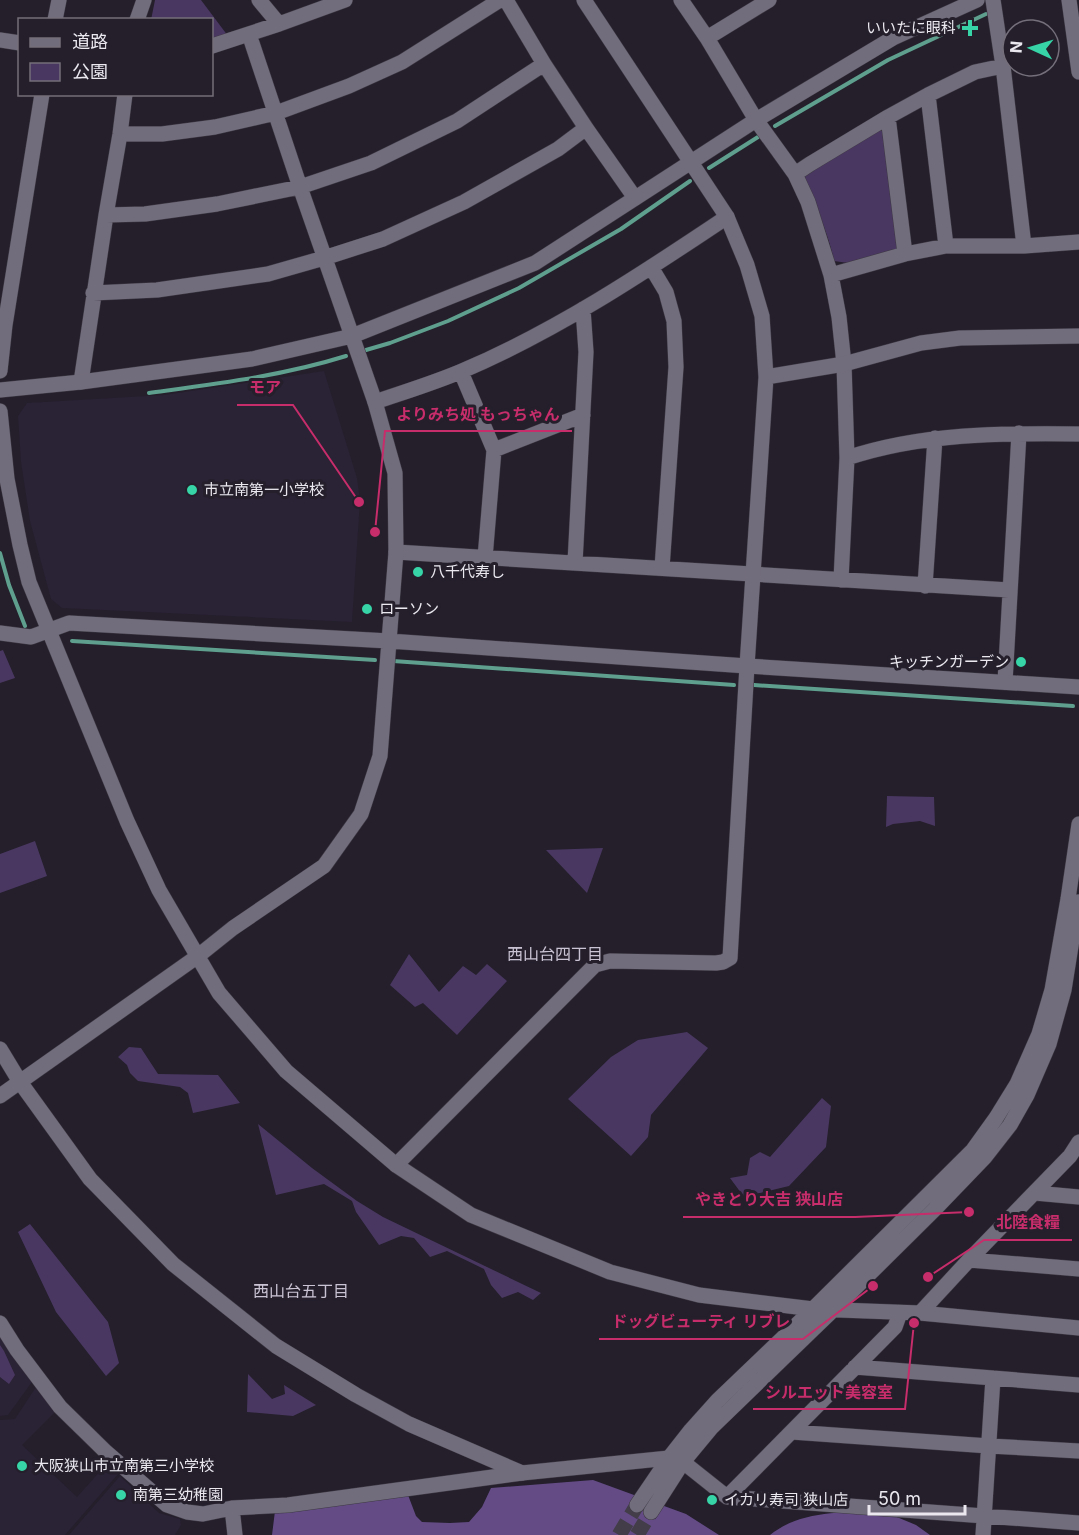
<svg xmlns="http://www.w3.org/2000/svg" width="1079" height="1535" viewBox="0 0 1079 1535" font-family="Inter,'Noto Sans JP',sans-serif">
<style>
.built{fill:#2a2235}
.green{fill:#493761}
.forest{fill:#644b86}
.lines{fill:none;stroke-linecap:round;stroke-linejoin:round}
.stream{stroke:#5e9f8e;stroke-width:4}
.tertiary-tunnel{stroke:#423d49;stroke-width:15;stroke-dasharray:15 8;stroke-linecap:butt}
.minor-casing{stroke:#3e3944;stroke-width:16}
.tertiary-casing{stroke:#3e3944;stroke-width:16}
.minor{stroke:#726d7c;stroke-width:15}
.tertiary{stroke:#726d7c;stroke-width:15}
.poi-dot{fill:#36d4a7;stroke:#241f2b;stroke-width:2}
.labels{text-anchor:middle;stroke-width:6;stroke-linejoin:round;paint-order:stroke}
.poi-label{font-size:15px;fill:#ebe8f0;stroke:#241f2b;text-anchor:start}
.neighbourhood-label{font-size:16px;fill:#cac3d4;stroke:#241f2b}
.leader{fill:none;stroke:#c62d6a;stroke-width:2}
.callout-dot{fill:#c62d6a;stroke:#241f2b;stroke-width:2}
.callout-label{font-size:16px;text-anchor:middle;font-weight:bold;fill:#c62d6a;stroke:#241f2b;stroke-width:6;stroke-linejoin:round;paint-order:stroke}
</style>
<rect width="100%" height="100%" fill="#241f2b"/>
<path class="built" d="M324,371L357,478L360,501L352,622L62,608L51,599L30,521L21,462L18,416L27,403L164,395Z
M0,1337L32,1382L8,1415L0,1416Z
M36,1387L60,1407L22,1445L77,1497L112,1458L119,1473L65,1535H0V1420L15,1419Z
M120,1476L159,1513L180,1519L181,1525L175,1535H69Z"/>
<path class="green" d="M155,0H201L228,36L212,38V20H151Z
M886,123L901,250L848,263L834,261C828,232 816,207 804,181L805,175Z
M3,650L15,678L0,683V651Z
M887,796L934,797L935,826L920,821L893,824L886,827Z
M35,841L47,876L0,893V854Z
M603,848L587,893L546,850Z
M409,954L439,992L463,966L476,975L487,964L507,981L457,1035L423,1003L415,1007L390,985Z
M687,1032L708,1048L651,1115L648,1137L631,1156L568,1099L611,1057L638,1040Z
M129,1047L141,1048L158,1074L218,1075L240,1103L193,1113L188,1093L180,1087L138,1081L130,1073L127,1065L118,1057Z
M822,1098L831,1106L826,1147L789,1186L744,1197L730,1178L747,1175L750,1158L760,1152L770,1157Z
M258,1124L312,1168L357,1201L383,1217L541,1293L533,1300L518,1292L502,1298L491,1285L484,1269L447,1251L430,1257L414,1238L401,1236L379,1245L356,1212L352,1201L324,1184L276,1195Z
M30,1224L108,1322L119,1363L106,1376L56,1312L18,1232Z
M0,1345L4,1351L15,1375L9,1384L0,1377Z
M248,1374L272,1399L285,1394L284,1385L316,1405L293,1416L247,1412Z"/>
<path class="forest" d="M593,1480L686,1514L719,1535H272L275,1511L408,1495L416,1516L422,1522L450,1523L469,1522L482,1507L491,1488Z
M880,1510L916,1525L930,1535H770C801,1510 842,1513 880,1510Z"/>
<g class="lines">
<path class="stream" d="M775,126L888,60L986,14
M709,168L758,137
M366,350L390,343L448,321L519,288L621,229L690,181
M149,393C215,384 282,376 346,356
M0,553L9,585L25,626
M72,641L375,660
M393,661L734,685
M754,685L1073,706"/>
<path class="tertiary-tunnel" d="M619,1535L637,1505
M637,1535L651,1512"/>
<g class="minor-casing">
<path id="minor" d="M259,0L279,24
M681,0L707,38L769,0
M993,0L1003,66L1024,246
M137,20L144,0
M249,34L300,187L352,336
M707,38L756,120L795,174L808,202L831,275L905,254L946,246H1024L1079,242
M0,40L20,43
M212,46L279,24L345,0
M928,95L946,246
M888,117L905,254
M586,128L635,198
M120,134H162L215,127L276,113L349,86L402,62L500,0
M795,174L810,164L888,117L928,95L975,72L1003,66
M106,215L145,214L217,204L300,187L371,163L457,121L544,64L506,0
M651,267L666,292L674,321L676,367L662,568
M831,275L839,317L844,364L847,458
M93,293L157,290L268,274L324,258L383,239L464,202L558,149L586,128L544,64
M461,372L494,450L485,558
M81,382L106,215L120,134L125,94
M375,402C404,392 434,383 462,371C556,331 642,274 727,217
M494,450L583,415
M396,552L1009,590
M575,563L586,352L583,309
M841,580L847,458C922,433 1001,433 1079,434
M925,586L935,438
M1005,682L1019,433
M396,1165L595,965L610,961L716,963L723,962L730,958L747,666
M1035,1193L1079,1197
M969,1260L1079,1269
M920,1313L969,1260L1070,1156L1079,1142
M0,1323L17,1350L60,1407L106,1452L167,1505L187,1512L203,1514L232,1508L288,1505L522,1473L669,1458
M855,1367L1079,1385
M792,1432L989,1446L1079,1451
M683,1462L727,1497L1079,1523
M727,1497L895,1327L900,1313
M232,1508L235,1535
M983,1535L993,1378"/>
</g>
<g class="tertiary-casing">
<path id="tertiary" d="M584,0L727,217L747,265L762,316L766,377L747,666
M1069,0L1079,72
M55,20L59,0
M0,371L5,325L42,94
M766,377L844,364L921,343L960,338L1079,336
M0,390L81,382L252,359L352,336L535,263L756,120L893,38L977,0
M0,411L7,479L20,545L29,582L127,821L159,890L219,993L286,1071L396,1165L471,1215L610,1272L699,1295L813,1309L920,1313L1079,1328
M0,633L31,637L69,623L389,641L747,666L1079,687
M0,1049L20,1082L90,1179L173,1264L276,1346L356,1395L409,1424L522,1473
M0,1096L198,956L233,928L324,866L361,814L380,756L396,552L395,473L375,402L352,336
M637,1505L669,1458L691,1430L717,1401L813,1309L973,1150L996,1118L1017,1084L1039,1034L1052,990L1068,899L1079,824
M651,1512L683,1462L712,1427L834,1309L935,1209L985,1157L1010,1125L1027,1095L1049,1044L1064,990L1078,902"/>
</g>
<use href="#minor" class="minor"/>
<use href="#tertiary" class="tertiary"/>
</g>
<g class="poi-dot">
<path d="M967 19h6v6h6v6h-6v6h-6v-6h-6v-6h6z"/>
<circle cx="192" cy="490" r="6"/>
<circle cx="418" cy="572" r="6"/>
<circle cx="367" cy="609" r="6"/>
<circle cx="1021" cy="662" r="6"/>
<circle cx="22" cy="1466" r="6"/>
<circle cx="121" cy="1495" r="6"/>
<circle cx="712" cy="1500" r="6"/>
</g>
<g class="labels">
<g class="poi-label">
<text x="956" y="33" text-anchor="end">いいたに眼科</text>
<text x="204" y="495">市立南第一小学校</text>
<text x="430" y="577">八千代寿し</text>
<text x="379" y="614">ローソン</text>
<text x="1009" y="667" text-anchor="end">キッチンガーデン</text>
<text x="34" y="1471">大阪狭山市立南第三小学校</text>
<text x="133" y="1500">南第三幼稚園</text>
<text x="724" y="1505">イカリ寿司 狭山店</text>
</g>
<g class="neighbourhood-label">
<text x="555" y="960">西山台四丁目</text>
<text x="301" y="1297">西山台五丁目</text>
</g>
</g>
<path class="leader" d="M359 502L293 405H237M375 532L385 431H572M969 1212L855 1217H683M928 1277L984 1240H1072M873 1286L803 1339H599M914 1323L905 1409H753"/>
<g class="callout-dot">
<circle cx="359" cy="502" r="6"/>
<circle cx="375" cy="532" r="6"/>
<circle cx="969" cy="1212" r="6"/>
<circle cx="928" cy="1277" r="6"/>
<circle cx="873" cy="1286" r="6"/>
<circle cx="914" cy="1323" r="6"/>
</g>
<g class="callout-label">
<text x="265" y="393">モア</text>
<text x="478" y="420">よりみち処 もっちゃん</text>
<text x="769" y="1205">やきとり大吉 狭山店</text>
<text x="1028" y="1228">北陸食糧</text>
<text x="701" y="1327">ドッグビューティ リブレ</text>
<text x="829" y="1398">シルエット美容室</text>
</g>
<rect x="18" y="18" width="195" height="78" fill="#241f2b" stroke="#746f7a" stroke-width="1.5"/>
<rect x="30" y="38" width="30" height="9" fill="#726d7c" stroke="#746f7a" stroke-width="1.5"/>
<text x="72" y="48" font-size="18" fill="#ebe8f0">道路</text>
<rect x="30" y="63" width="30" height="18" fill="#493761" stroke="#746f7a" stroke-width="1.5"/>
<text x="72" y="78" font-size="18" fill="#ebe8f0">公園</text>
<g transform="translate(1031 48) rotate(274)"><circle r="28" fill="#241f2b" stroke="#746f7a" stroke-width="1.5"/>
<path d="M0-4.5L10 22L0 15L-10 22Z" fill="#36d4a7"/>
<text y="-9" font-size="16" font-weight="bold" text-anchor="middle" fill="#ebe8f0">N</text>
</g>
<path d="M869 1505v9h96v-9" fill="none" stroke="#ebe8f0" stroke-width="3"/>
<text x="878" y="1505" font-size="18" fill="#ebe8f0" stroke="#241f2b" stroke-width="4.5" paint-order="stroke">50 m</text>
</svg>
